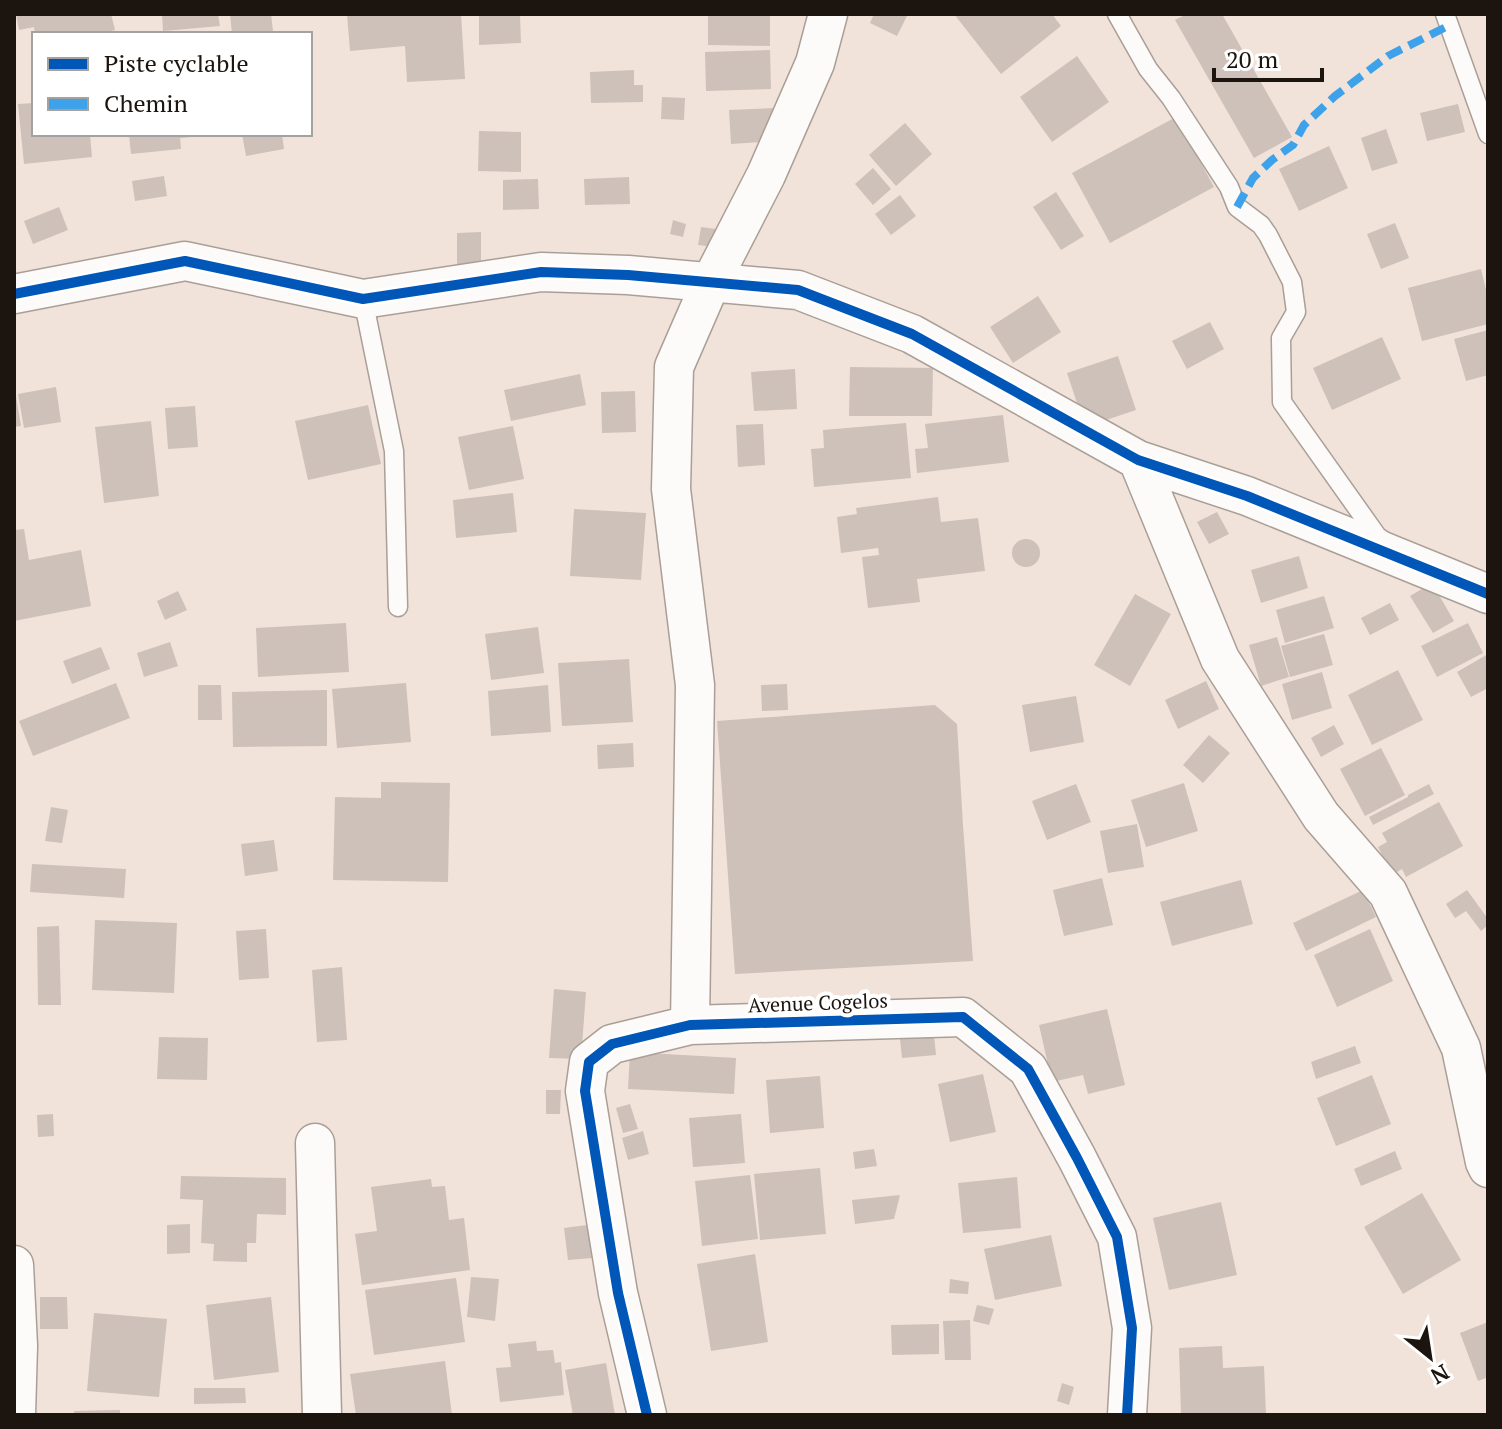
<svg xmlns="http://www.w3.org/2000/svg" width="1502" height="1429" viewBox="0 0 1502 1429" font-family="'PT Serif',serif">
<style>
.building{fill:#cdc1ba}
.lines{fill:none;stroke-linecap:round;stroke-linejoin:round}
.lane-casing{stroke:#aa9f97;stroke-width:21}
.street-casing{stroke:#aa9f97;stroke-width:41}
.lane{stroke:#fdfbf9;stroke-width:18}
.street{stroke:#fdfbf9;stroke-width:38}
.quiet{stroke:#3da2e9;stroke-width:8;stroke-dasharray:16 8;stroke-linecap:butt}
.cycleway-casing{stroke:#fff;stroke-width:15}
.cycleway{stroke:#0057b8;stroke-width:10}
.labels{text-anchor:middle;stroke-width:8;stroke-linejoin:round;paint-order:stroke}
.street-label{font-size:20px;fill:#1c140e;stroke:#fff}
</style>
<rect width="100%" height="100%" fill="#f1e3d9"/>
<path class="building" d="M16,14H111L115,30L98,34H35L34,27L19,30Z
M162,14H218L220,26L163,31Z
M230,14H271L273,31L265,32V34H232Z
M347,14H461L465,79L407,82L405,46L350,51Z
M479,14H520L521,43L479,45Z
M708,14H770V46L708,45Z
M874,14H903L907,16L897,36L870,23Z
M954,14H1052L1061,26L1001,74Z
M1187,14H1222L1292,137L1254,158L1175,20Z
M770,50L771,89L706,91L705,52Z
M1077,56L1109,102L1052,142L1020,97Z
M634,70V85H643V102L591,103L590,72Z
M662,97L685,98L684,120L661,119Z
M34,103V134H90L92,157L24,164L18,104Z
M1458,104L1465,132L1427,141L1420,113Z
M775,108L776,141L731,144L729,110Z
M1176,117L1214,187L1110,243L1072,173Z
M905,123L932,154L896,186L869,155Z
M1386,129L1398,163L1372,171L1361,138Z
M479,131L521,132V172L478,171Z
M129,134H204V136L180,138L181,149L131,154Z
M242,134H282L284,149L246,156Z
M1329,146L1348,188L1299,211L1279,169Z
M873,168L891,189L873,205L855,184Z
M164,176L167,196L135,201L132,181Z
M629,177L630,204L585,205L584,179Z
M538,179L539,209L503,210V180Z
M1056,192L1084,236L1061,250L1033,207Z
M900,195L916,216L891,235L875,214Z
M59,207L68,230L33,244L24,221Z
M673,220L686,224L683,237L670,234Z
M1395,223L1409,258L1381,269L1367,234Z
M701,227L716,229L714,247L698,245Z
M481,232V270L457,271V233Z
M1481,269L1488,298V324L1422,341L1408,288Z
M1038,296L1061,332L1013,363L990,327Z
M1210,322L1224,349L1187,369L1172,341Z
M1488,330V375L1466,381L1454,339Z
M1382,337L1401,379L1332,410L1313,368Z
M1118,356L1136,410L1085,427L1067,373Z
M850,367L933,368L932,416H849Z
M795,369L797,409L754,411L751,372Z
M580,374L586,405L511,421L504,390Z
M56,387L61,422L24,428L18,394Z
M635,391L636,432L602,433L601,392Z
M14,396H16L21,426L14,427Z
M368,405L381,464L308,480L295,421Z
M195,406L198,447L168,449L165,408Z
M1003,415L1009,462L917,473L915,449L928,448L925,424Z
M151,421L159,496L104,503L95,427Z
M906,423L911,478L814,487L811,449L824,448L823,430Z
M763,424L765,465L738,467L736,425Z
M513,426L524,479L469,490L458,437Z
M513,493L517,532L456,538L453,500Z
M938,497L941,522L978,518L985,571L917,579L920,602L868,608L862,557L879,555L878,548L841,553L837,517L857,514L856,508Z
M574,509L646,513L641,580L570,576Z
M1217,512L1229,534L1209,544L1197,522Z
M24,529L29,560L81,550L91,606L14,621V530Z
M1012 553a14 14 0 1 1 28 0a14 14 0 1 1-28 0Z
M1299,556L1308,588L1261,603L1251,570Z
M1432,583L1454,621L1433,633L1410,596Z
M178,591L187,610L165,620L157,601Z
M1135,594L1171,614L1130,686L1094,665Z
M1324,596L1334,628L1285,643L1276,610Z
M1390,603L1399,620L1370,635L1361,618Z
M346,623L349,672L258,677L256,628Z
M1468,623L1483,653L1437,677L1421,646Z
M538,627L544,673L491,680L485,634Z
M1324,634L1333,665L1290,677L1281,646Z
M1277,637L1289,677L1261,686L1249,645Z
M170,642L178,666L144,677L137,653Z
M101,647L110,669L72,684L63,661Z
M1488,654V688L1471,697L1457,672Z
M629,659L633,722L562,726L558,663Z
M1398,670L1423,720L1372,745L1348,695Z
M1322,672L1332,708L1292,720L1282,684Z
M1206,681L1219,709L1178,729L1165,700Z
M116,683L130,718L33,756L19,721Z
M406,683L411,742L337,748L332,689Z
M787,684L788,710L762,711L761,685Z
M198,685H221L222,720H198Z
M548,685L551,732L491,736L488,691Z
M327,690V746L233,747L232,692Z
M1076,696L1084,742L1030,752L1022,705Z
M935,705L957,724L963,825L973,961L735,974L717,721Z
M1334,725L1344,744L1321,757L1311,738Z
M1209,735L1230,753L1203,783L1183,765Z
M633,743L634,767L598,769L597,745Z
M1381,748L1405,795L1365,816L1340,769Z
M381,782L450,783L448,882L333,880L335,797L381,798Z
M1184,783L1198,831L1146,847L1131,800Z
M1076,784L1091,822L1047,840L1032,801Z
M1429,784L1434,794L1373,825L1369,817L1408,797V795Z
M1439,802L1463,846L1406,877L1402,869L1392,875L1378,847L1387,842L1382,833Z
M51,807L68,810L62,843L45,841Z
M1137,824L1144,867L1108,873L1100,831Z
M274,840L278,871L245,876L241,844Z
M32,864L126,869L124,898L30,892Z
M1102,878L1113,925L1064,936L1053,890Z
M1241,880L1253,924L1172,946L1160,902Z
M1363,890L1376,917L1306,951L1293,923Z
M1467,890L1488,919V925L1481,931L1466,911L1455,918L1446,904Z
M95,920L177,923L174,993L92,990Z
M59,926L61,1005H38L37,927Z
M266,929L269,978L239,980L236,931Z
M1370,929L1393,981L1337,1007L1314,955Z
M342,967L347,1040L317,1042L312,970Z
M554,989L586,992L581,1059L549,1058Z
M1107,1009L1125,1085L1088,1094L1083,1075L1052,1082L1039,1025Z
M933,1025L936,1055L902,1058L899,1029Z
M159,1037L208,1038L207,1080L157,1079Z
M1355,1046L1361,1063L1316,1079L1311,1062Z
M630,1052L736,1058L734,1094L628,1089Z
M983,1074L996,1132L950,1142L938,1084Z
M1372,1075L1391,1124L1336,1146L1317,1098Z
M820,1076L824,1128L770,1133L766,1080Z
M546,1090H561L560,1114H546Z
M630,1104L638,1129L623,1133L616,1108Z
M53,1114L54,1136L38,1137L37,1115Z
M741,1114L745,1163L693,1167L689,1118Z
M643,1131L649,1154L628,1160L622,1138Z
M874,1149L877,1166L855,1169L853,1152Z
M1395,1151L1402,1169L1361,1186L1354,1169Z
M820,1168L826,1234L760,1240L754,1174Z
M750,1175L758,1239L702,1246L695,1181Z
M181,1176L286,1178V1215L257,1214L256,1243H247V1262L213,1261L214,1244L201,1243L203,1200L180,1199Z
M1017,1177L1021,1228L963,1233L958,1183Z
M431,1179L432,1187L445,1186L449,1220L464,1218L470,1270L362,1285L355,1234L377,1231L371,1187Z
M1422,1193L1461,1260L1403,1294L1364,1227Z
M900,1195L894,1219L855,1224L852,1200Z
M1221,1202L1237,1275L1169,1290L1153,1218Z
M190,1224V1253L167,1254V1225Z
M587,1225L592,1258L568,1260L564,1228Z
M1051,1235L1062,1286L995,1300L984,1249Z
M755,1254L768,1342L711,1351L697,1264Z
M471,1277L499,1279L495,1321L467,1317Z
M456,1278L465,1342L374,1355L365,1290Z
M950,1279L969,1282L968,1294L949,1293Z
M40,1297H67L68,1329H40Z
M271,1297L279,1372L214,1380L206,1305Z
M977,1305L994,1309L989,1325L973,1321Z
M94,1313L167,1319L159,1397L87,1391Z
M970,1320L971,1360H945L943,1321Z
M1488,1322V1377L1478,1381L1460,1333Z
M939,1324V1354L892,1355L891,1325Z
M536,1341L537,1351L553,1350L555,1363L561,1362L564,1395L500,1402L496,1368L511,1367L508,1344Z
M1222,1346L1223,1368L1264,1366L1266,1415H1181L1179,1348Z
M445,1361L452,1415H356L350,1374Z
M606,1363L615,1415H573L565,1370Z
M1062,1383L1074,1387L1069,1405L1057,1401Z
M194,1388H245L246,1403L194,1404Z
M120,1410V1415H74V1411Z"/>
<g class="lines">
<g class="lane-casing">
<path id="lane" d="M1117,14L1148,69L1171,98L1229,187L1237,207L1261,225L1268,235L1292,282L1296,312L1281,338L1282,402L1377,536L1384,541
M1445,14L1488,134
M363,299L394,451L398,607"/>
</g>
<g class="street-casing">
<path id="street" d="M14,294L185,261L363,299L541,272L628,275L798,290L912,334L1138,460L1247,496L1488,594
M1138,460L1220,659L1321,816L1388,893L1461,1048L1485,1162L1488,1168
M690,1025L695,685L671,489L674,367L711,282L766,175L815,63L828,14
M315,1143L322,1415
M14,1265L18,1346L16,1415
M647,1415L618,1293L585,1091L589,1062L612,1044L690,1025L963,1017L1028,1069L1077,1158L1117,1237L1132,1328L1127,1415"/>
</g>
<use href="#lane" class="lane"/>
<use href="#street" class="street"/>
<path class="quiet" d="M1237,207L1253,178L1272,160L1293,145L1304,125L1335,96L1388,56L1450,25"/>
<g class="cycleway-casing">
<path id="cycleway" d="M14,294L185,261L363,299L541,272L628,275L798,290L912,334L1138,460L1247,496L1488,594
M647,1415L618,1293L585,1091L589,1062L612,1044L690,1025L963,1017L1028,1069L1077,1158L1117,1237L1132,1328L1127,1415"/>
</g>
<use href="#cycleway" class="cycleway"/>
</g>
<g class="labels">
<g class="street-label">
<text transform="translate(818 1003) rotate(-2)" y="7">Avenue Cogelos</text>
</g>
</g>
<rect width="1502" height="1429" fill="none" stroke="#1c140e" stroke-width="32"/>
<rect x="32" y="32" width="280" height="104" fill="#ffffff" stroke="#a4a19f" stroke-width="2"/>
<rect x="48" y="58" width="40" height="12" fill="#0057b8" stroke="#a4a19f" stroke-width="2"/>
<text x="104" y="72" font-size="24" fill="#1c140e">Piste cyclable</text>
<rect x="48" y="98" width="40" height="12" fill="#3da2e9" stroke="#a4a19f" stroke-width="2"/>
<text x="104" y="112" font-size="24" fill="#1c140e">Chemin</text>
<g transform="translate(1430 1357) rotate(150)" stroke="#ffffff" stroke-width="6" paint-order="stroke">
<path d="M0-6L14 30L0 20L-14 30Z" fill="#1c140e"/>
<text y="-12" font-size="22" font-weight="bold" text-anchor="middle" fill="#1c140e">N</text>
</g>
<path d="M1214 68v12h108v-12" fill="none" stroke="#1c140e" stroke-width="4"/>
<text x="1226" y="68" font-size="24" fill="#1c140e" stroke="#ffffff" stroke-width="6" paint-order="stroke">20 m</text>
</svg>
